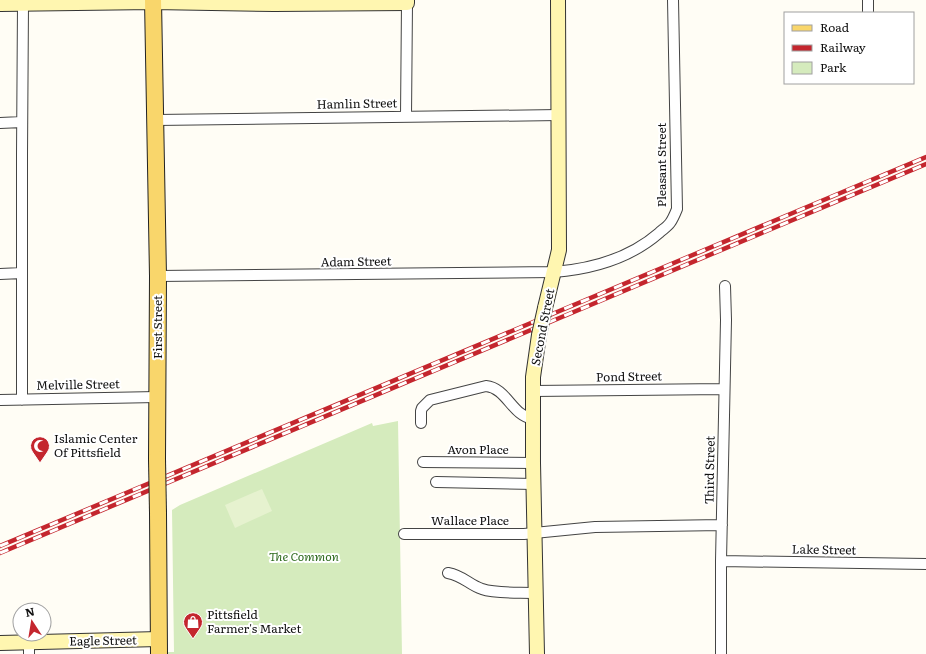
<svg xmlns="http://www.w3.org/2000/svg" width="926" height="654" viewBox="0 0 926 654" font-family="Literata,serif">
<style>
.green{fill:#d5ebbd}
.pitch{fill:#e6f2cf}
.lines{fill:none;stroke-linecap:round;stroke-linejoin:round}
.street-casing{stroke:#444;stroke-width:12}
.secondary-casing{stroke:#333;stroke-width:16}
.primary-casing{stroke:#222;stroke-width:18}
.street{stroke:#fff;stroke-width:10}
.secondary{stroke:#fff6b0;stroke-width:14}
.primary{stroke:#f9d66b;stroke-width:16}
.rail-casing{stroke:#c4262e;stroke-width:4.5}
.rail{stroke:#fff;stroke-width:3;stroke-dasharray:9;stroke-linecap:butt}
.secondary-bridge-casing{stroke:#333;stroke-width:16;stroke-linecap:butt}
.primary-bridge-casing{stroke:#222;stroke-width:18;stroke-linecap:butt}
.secondary-bridge{stroke:#fff6b0;stroke-width:14}
.primary-bridge{stroke:#f9d66b;stroke-width:16}
.labels{text-anchor:middle;stroke-width:4;stroke-linejoin:round;paint-order:stroke}
.street-label{font-size:12px;fill:#111;stroke:#fff}
.poi-label{font-size:12px;fill:#111;stroke:#fff;text-anchor:start}
.park-label{font-size:12px;font-style:italic;fill:#2f6b1f;stroke:#fff}
</style>
<rect width="100%" height="100%" fill="#fffdf5"/>
<path class="green" d="M398,421L402,654H168V652H174L172,510L180,505L372,423L373,426Z"/>
<path class="pitch" d="M262,489L272,511L235,528L225,505Z"/>
<g class="lines">
<g class="street-casing">
<path id="street" d="M868,0V13
M406,116L407,3
M156,120L559,115
M0,123L22,122
M0,274L22,273
M158,276L554,272C592,269 629,259 659,233C662,230 667,227 670,223C673,219 675,214 677,209L673,0
M533,391L724,389
M0,400L157,397
M22,400V154L23,4
M421,423V411L422,408L430,400L486,386C507,388 512,416 533,419
M423,462L533,463
M436,482L534,484
M404,534H524L595,527L722,525
M721,561L926,564
M448,573C464,576 469,585 482,589C496,594 521,592 536,593
M29,654V642
M721,654V561L726,320L725,286"/>
</g>
<g class="secondary-casing">
<path id="secondary" d="M0,4L153,2L274,4L407,3V0
M545,308L559,250L558,0
M0,643L159,639
M537,654L533,463V377L539,335"/>
</g>
<g class="primary-casing">
<path id="primary" d="M153,0L158,276L157,459
M158,513L159,654"/>
</g>
<use href="#street" class="street"/>
<use href="#secondary" class="secondary"/>
<use href="#primary" class="primary"/>
<g class="rail-casing">
<path id="rail" d="M0,546L926,157
M0,553L926,164"/>
</g>
<use href="#rail" class="rail"/>
<g class="secondary-bridge-casing">
<path id="secondary-bridge" d="M539,335L545,308"/>
</g>
<g class="primary-bridge-casing">
<path id="primary-bridge" d="M157,459L158,513"/>
</g>
<use href="#secondary-bridge" class="secondary-bridge"/>
<use href="#primary-bridge" class="primary-bridge"/>
</g>
<defs>
<g id="mosque-pin" transform="scale(1)"><path d="M0 17L-7.5 6A9.5 9.5 0 1 1 7.5 6Z" fill="#c4262e" stroke="#fff"/><path d="M3.5-4.9A6 6 0 1 0 3.5 4.9A5 5 0 1 1 3.5-4.9Z" fill="#fff"/></g>
<g id="shop-pin" transform="scale(1)"><path d="M0 17L-7.5 6A9.5 9.5 0 1 1 7.5 6Z" fill="#c4262e" stroke="#fff"/><path d="M-5-2.5h2.3a2.7 3.5 0 0 1 5.4 0H5L5.5 6h-11ZM-1.5-2.5h3a1.5 2.3 0 0 0-3 0Z" fill="#fff"/></g>
</defs>
<g fill-rule="evenodd">
<use href="#mosque-pin" x="40" y="446"/>
<use href="#shop-pin" x="193" y="622"/>
</g>
<g class="labels">
<g class="street-label">
<text transform="translate(357 104) rotate(-1)" y="4">Hamlin Street</text>
<text transform="translate(662 165) rotate(-90)" y="4">Pleasant Street</text>
<text transform="translate(356 262) rotate(-1)" y="4">Adam Street</text>
<text transform="translate(158 327) rotate(-90)" y="4">First Street</text>
<text transform="translate(543 327) rotate(-79)" y="4">Second Street</text>
<text transform="translate(629 377) rotate(-1)" y="4">Pond Street</text>
<text transform="translate(78 385) rotate(-1)" y="4">Melville Street</text>
<text x="478" y="454">Avon Place</text>
<text transform="translate(710 470) rotate(-89)" y="4">Third Street</text>
<text x="470" y="525">Wallace Place</text>
<text transform="translate(824 550) rotate(1)" y="4">Lake Street</text>
<text transform="translate(103 641) rotate(-1)" y="4">Eagle Street</text>
</g>
<g class="poi-label">
<text x="54" y="443">Islamic Center<tspan x="54" dy="14">Of Pittsfield</tspan></text>
<text x="207" y="619">Pittsfield<tspan x="207" dy="14">Farmer's Market</tspan></text>
</g>
<g class="park-label">
<text x="304" y="561">The Common</text>
</g>
</g>
<rect x="784" y="12" width="130" height="72" fill="#ffffff" stroke="#a0a0a0"/>
<rect x="792" y="25" width="20" height="6" fill="#f9d66b" stroke="#a0a0a0"/>
<text x="820" y="32" font-size="12" fill="#111111">Road</text>
<rect x="792" y="45" width="20" height="6" fill="#c4262e" stroke="#a0a0a0"/>
<text x="820" y="52" font-size="12" fill="#111111">Railway</text>
<rect x="792" y="62" width="20" height="12" fill="#d5ebbd" stroke="#a0a0a0"/>
<text x="820" y="72" font-size="12" fill="#111111">Park</text>
<g transform="translate(32 622) rotate(348)"><circle r="19" fill="#ffffff" stroke="#a0a0a0"/>
<path d="M0-3L7 15L0 10L-7 15Z" fill="#c4262e"/>
<text y="-6" font-size="11" font-weight="bold" text-anchor="middle" fill="#111111">N</text>
</g>
</svg>
